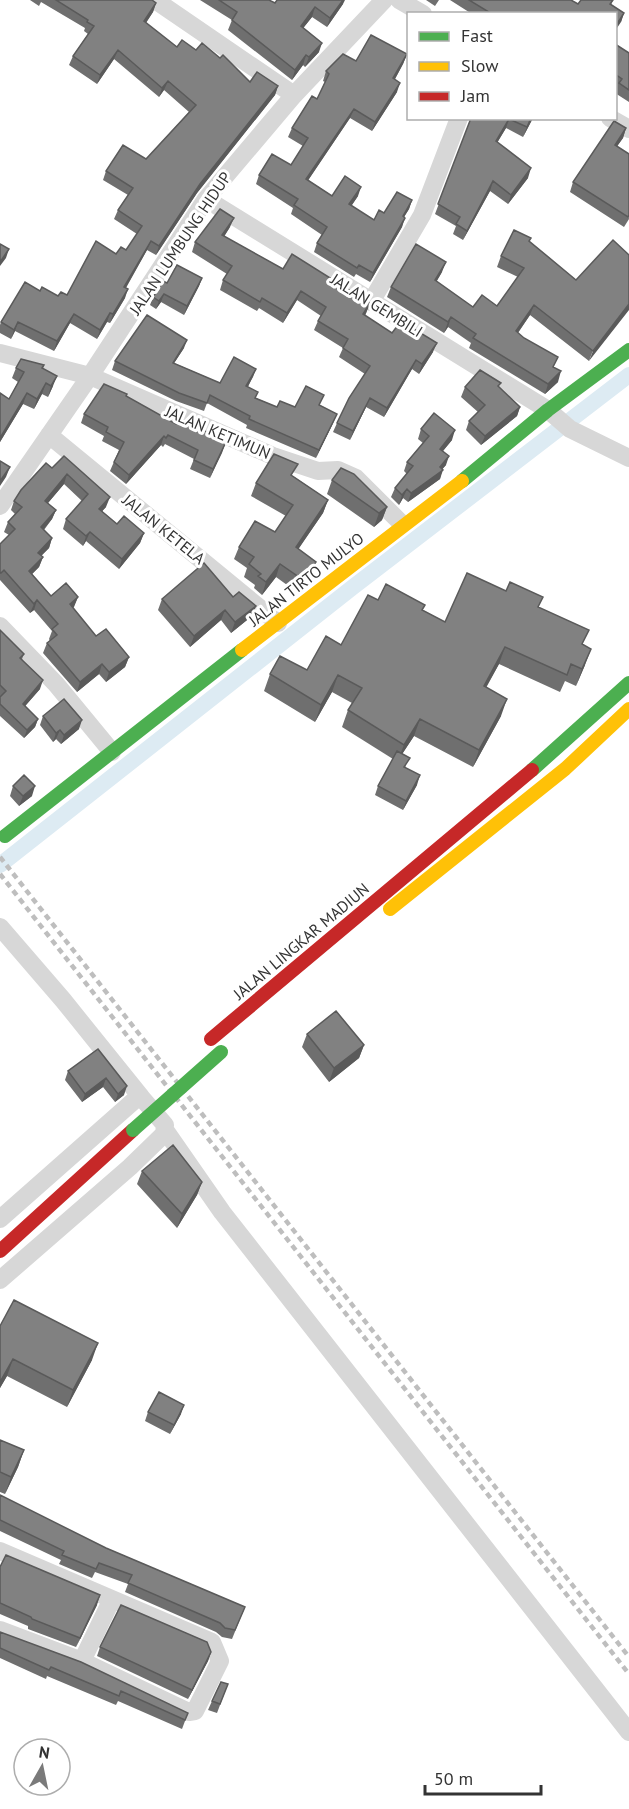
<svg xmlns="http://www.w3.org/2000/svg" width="629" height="1809" viewBox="0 0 629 1809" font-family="'PT Sans',sans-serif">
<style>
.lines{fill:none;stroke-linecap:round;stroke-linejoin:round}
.canal{stroke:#ddebf3;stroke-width:16}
.street{stroke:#d7d7d7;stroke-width:18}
.fast{stroke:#4caf50;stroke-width:14}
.slow{stroke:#ffc107;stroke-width:14}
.jam{stroke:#c62828;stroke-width:14}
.rail{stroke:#bebebe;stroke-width:4.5;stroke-dasharray:6 4.5;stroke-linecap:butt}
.fast-bridge{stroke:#4caf50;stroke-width:14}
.wall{fill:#6f6f6f}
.shaded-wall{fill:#5a5a5a}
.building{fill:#818181;stroke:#5a5a5a;stroke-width:1.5}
.labels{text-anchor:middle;stroke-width:6;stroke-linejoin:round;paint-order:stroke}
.street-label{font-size:16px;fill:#333;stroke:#fff}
</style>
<rect width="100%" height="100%" fill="#fff"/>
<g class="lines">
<path class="canal" d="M0,865L353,587L629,375"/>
<path class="street" d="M155,0L294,95
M399,0L423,14
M610,118L629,129
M206,199L548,410L570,429L629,458
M371,302L422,215L459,118
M0,353L90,376L273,456L318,471L338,470L356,478L402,524
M49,435L278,623
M0,506L90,376L206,199L294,95L384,0
M0,626L56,684L112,752
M0,927L63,1000L141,1097
M165,1130L222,1212L629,1732
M0,1219L137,1098L141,1097L165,1125L164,1134L130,1167L0,1280
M0,1551L212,1642L220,1661L195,1711L189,1712L82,1661L0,1630
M82,1661L111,1601"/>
<path class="fast" d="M462,481L548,410L629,350
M532,770L629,683
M5,836L242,650"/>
<path class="slow" d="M242,650L462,481
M390,909L565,769L629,709"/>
<path class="jam" d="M211,1039L532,770
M0,1251L133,1130"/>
<path class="rail" d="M0,857L629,1657
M0,874L629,1674"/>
<path class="fast-bridge" d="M133,1130L221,1052"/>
</g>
<path class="wall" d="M30,0H152L156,3L153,12L146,23L177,47L196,50L250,82L278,86L275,95L197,193L156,255L147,250L126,288L125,298L110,323L107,322L97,339L70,323L54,351L15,331L11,339L0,333V325L1,322L40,291L58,296L67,295L116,254L126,250L137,234L114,219L118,210L128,195L103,180L106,171L146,159L189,112L164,90L159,97L114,59L97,84L69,65L73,56L88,34L84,31L85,28L41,2L39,6Z
M200,0H269L275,3L343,4L327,27L312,17L303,28L319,52L305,67L303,65L292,80L228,30L232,20Z
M426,0H439L435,6Z
M450,0H571L578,4L613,0L611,5L624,13L621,22L615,14H472Z
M615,44L629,53V102L615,93L617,87L615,86Z
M407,54L403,64L395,79L397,92L372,131L350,118L308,180L332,196H358L351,206L374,220L384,213L412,200L409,209L404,217L402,227L370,282L356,274L354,277L314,252L317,243L322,235L291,214L293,208L256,184L259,175L291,165L303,146L288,137L292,128L317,99L325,82L323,81L326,71L356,61Z
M470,118H533L523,137L506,128L497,143L528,178L508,204L490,191L463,240L453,234L456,226L435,214L470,122Z
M626,128L623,138L617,146L629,219L624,227L570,192L573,182Z
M230,227L224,236L283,269L370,303L365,316L392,333L433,352L419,374L412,369L384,417L366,407L350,440L333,432L337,423L365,374L339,357L343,348L314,330L318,321L321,316L297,300L283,323L259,308L257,311L220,290L223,280L227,274L192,252L195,242Z
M530,242L576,280L629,255L589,361L530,315L518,333L554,368L558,382L545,394L469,348L471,343L448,327L444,333L387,297L391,287L442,272L436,282L473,307L497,306L518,277L497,267L501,256Z
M202,278L199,286L184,315L161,302L156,309L150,305L153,297L167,283Z
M184,348L174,363L220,383L256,369L248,387L256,398L277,407L320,405L337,414L333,423L316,458L246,428L247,425L207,403L204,411L176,401L112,370L115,361Z
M44,365L43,369L53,386L48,397L42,394L34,409L23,404L0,442V393L9,399L18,382L12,378L16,368Z
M465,387H499L520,407L517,416L481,445L466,430L469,421L478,412L461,397Z
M126,396L176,424L225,444L210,478L190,469L194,459L165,444L163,447L161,445L126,484L110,471L119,450L102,441L104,436L81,423L84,414Z
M421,429L452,440L443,451L446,465L442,469L440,479L408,502L403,498L399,505L391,497L395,488L407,474L404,471L407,462L423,443L418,439Z
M64,456L106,507L102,511L117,524L144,533L140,543L119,569L86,541L83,546L63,529L66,519L82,501L64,484L48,503L56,510L52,519L44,530L52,538L49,548L41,556L43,557L39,567L32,574L51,596L78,597L73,608L96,636L129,657L125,667L106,682L99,674L77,692L43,653L47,643L50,641L49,639L52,631L34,610L30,613L0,580V544L9,535L4,532L8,522L15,514L11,510L14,501L52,468Z
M293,476L328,500L323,513L298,549L311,575L309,578L294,590L276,577L262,595L254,588L255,585L244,577L247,568L234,559L239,547L275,532L286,516L251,496L256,483Z
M332,480L387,507L382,520L374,527L327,494Z
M233,597L256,606L252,616L231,633L221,620L190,647L158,610L162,599Z
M378,600L423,610L445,622L539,608L583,645L585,665L576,686L565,681L560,692L499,664L486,688L501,716L473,767L414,736L402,754L406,768L417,785L403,810L375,795L378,786L393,759L342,727L348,710L352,703L332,692L315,722L264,691L270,674L307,670L341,645Z
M0,630L24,654L22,659L40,689L25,706L38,719L35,727L24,738L0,716Z
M43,716L79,729L61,744L56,739L53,742L40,725Z
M13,786L32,796L19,806L10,796Z
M307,1034L364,1045L359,1058L329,1082L302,1047Z
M98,1049L124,1095L115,1102L103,1087L82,1102L65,1080L68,1071Z
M142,1171L202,1182L197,1195L177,1228L137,1184Z
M0,1326L92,1360L67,1407L7,1376L0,1388Z
M148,1412L181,1414L170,1434L145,1421Z
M0,1440L24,1450L18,1467L5,1494L0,1492Z
M0,1495L106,1548L245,1607L232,1639L222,1637L216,1632L125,1592L128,1584L95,1572L92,1578L59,1564L61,1560L0,1531Z
M0,1567L97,1605L76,1647L28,1629V1626L0,1614Z
M0,1632L188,1713L182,1729L118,1701L116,1705L47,1676L46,1679L0,1658Z
M100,1647L211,1652L208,1661L188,1699L97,1656Z
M228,1684L217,1713L208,1710L212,1701Z"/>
<path class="shaded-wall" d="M343,0H345L343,4L327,27L330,18Z
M156,3L153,12L141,30L144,21Z
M315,7L312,17L297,36L301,26Z
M624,13L621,22L615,31V27Z
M322,43L319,52L305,67L309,57Z
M118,50L114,59L97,84L100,75Z
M407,54L403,64L390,88L393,78Z
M306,55L303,65L292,80L295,70Z
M168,81L164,90L159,97L162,88Z
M400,83L397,92L372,131L375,122Z
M278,86L275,95L197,193L156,255L159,246L200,184Z
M354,109L350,118L303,188L306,179Z
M531,118H533L523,137L527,127Z
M509,119L506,128L492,151L496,141Z
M626,128L623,138L611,155L615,145Z
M531,168L528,178L508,204L511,195Z
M493,181L490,191L463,240L467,231Z
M361,187L358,196L346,214L349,204Z
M412,200L409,209L399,225L403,216Z
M234,218L230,227L219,245L222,235Z
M405,218L402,227L370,282L373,273Z
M151,241L147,250L121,296L124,287Z
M9,249L6,258L0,266V262Z
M446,262L442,272L431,291L435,280Z
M202,278L199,286L184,315L187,306Z
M128,289L125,298L110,323L113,314Z
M301,291L297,300L283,323L287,313Z
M164,294L161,302L156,309L159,301Z
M370,303L366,313L359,324L363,314Z
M629,304V310L589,361L593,351Z
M534,305L530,315L512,341L516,331Z
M110,313L107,322L97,339L100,330Z
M74,314L70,323L54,351L57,341Z
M451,317L448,327L444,333L448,322Z
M18,322L15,331L11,339L14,330Z
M187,340L184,348L169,371L173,363Z
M437,343L433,352L419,374L422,364Z
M416,360L412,369L384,417L387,408Z
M256,369L253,377L243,395L246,386Z
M561,371L558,382L545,394L548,384Z
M57,376L53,386L48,397L51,386Z
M46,383L42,394L34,409L37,399Z
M27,393L23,404L0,442V438Z
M370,398L366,407L350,440L353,431Z
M520,407L517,416L481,445L485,436Z
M337,414L333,423L316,458L319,450Z
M455,430L452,440L437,458L440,449Z
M164,436L161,445L126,484L129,475Z
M225,444L222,453L210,478L213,469Z
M449,456L446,465L440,472L443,470L440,479L408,502L411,493L440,467Z
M10,467L6,477L0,486V481Z
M67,474L64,484L42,510L45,501Z
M407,489L403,498L399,505L402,495Z
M110,497L106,507L96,518L99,509Z
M328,500L323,513L291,560L296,547Z
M387,507L382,520L374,527L379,513Z
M56,510L52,519L37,537L41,527Z
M90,532L86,541L83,546L86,536Z
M144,533L140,543L119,569L122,559Z
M52,538L49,548L35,562L38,553Z
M43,557L39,567L25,581L29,571Z
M316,562L311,575L309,578L294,590L299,577Z
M280,564L276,577L262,595L266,582Z
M78,597L74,607L66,613L70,604Z
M37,600L34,610L30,613L34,604Z
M256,606L252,616L231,633L235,622Z
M225,610L221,620L190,647L194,636Z
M505,647L499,664L477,703L484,686Z
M591,649L585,665L576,686L582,669Z
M129,657L125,667L106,682L109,672Z
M102,664L99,674L77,692L80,682Z
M338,675L332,692L315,722L321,705Z
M43,680L40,689L20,712L23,704Z
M507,699L501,716L473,767L479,750Z
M38,719L35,727L24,738L27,730Z
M420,719L414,736L397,762L404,745Z
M82,720L79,729L61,744L64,735Z
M60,730L56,739L53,742L56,733Z
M420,775L417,785L403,810L406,801Z
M35,786L32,796L19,806L23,796Z
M364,1045L359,1058L329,1082L334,1068Z
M106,1078L103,1087L82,1102L85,1094Z
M127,1086L124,1095L115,1102L118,1094Z
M202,1182L197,1195L177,1228L182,1214Z
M98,1343L92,1360L67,1407L73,1390Z
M13,1359L7,1376L0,1388V1382Z
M184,1405L181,1414L170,1434L174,1425Z
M24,1450L18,1467L5,1494L11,1477Z
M100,1595L97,1605L76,1647L80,1638Z
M211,1652L208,1661L188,1699L192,1690Z"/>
<path class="building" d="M56,0H152L156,3L144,21L177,47L182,40L196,50L202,43L220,58L223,55L250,82L257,72L278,86L200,184L159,246L151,241L124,287L128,289L113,314L110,313L100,330L74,314L57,341L18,322L14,330L1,322L25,282L40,291L42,287L58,296L61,292L67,295L96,241L116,254L121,247L126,250L142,226L118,210L133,188L106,171L123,145L146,159L196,105L168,81L162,88L118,50L100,75L73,56L94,26L87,22L88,20Z
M219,0H269L275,3L277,0H343L330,18L315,7L301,26L322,43L309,57L306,55L295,70L232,20L237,12Z
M469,0H571L578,4L581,0H613L610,4L624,13L615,27V14H492Z
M371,35L407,54L393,78L400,83L375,122L354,109L306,179L332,196L345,176L361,187L349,204L374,220L379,210L384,213L397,192L412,200L403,216L405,218L373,273L359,265L357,268L317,243L327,227L294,205L298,199L259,175L272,154L291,165L308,138L292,128L312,96L317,99L329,74L326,71L343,54L356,61Z
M615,44L629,53V90L619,83L622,79L615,74Z
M471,118H531L527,127L509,119L496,141L531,168L511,195L493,181L467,231L456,224L460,217L438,204Z
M614,121L626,128L615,145L629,154V215L628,217L573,182Z
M220,209L234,218L222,235L283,269L292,254L370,303L363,314L392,333L401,321L437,343L422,364L416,360L387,408L370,398L353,431L337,423L349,398L370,366L343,348L348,339L318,321L326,307L301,291L287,313L262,298L260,302L223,280L232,266L195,242Z
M514,230L531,238L529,241L576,280L613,240L629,255V304L593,351L534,305L516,331L524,338L558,357L553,367L561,371L548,384L473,338L476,334L451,317L448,322L391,287L416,244L446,262L435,280L473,307L482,295L497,306L524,268L501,256Z
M0,244L9,249L0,262Z
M177,265L202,278L187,306L164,294L159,301L153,297L163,281L167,283Z
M147,315L187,340L173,363L220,383L234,357L256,369L246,386L258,392L255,398L277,407L280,401L295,407L306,386L324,395L319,405L337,414L319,450L249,419L250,416L210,395L207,403L179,393L115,361Z
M21,359L44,365L42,368L57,376L51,386L46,383L37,399L27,393L0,438V393L9,399L24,372L16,368Z
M480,370L501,383L498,386L520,407L485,436L469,421L485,405L465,387Z
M104,384L127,394L126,396L176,424L179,418L221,439L220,442L225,444L213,469L194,460L198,450L168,435L166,438L164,436L129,475L114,462L124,442L106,432L108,427L84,414Z
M434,413L455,430L440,449L449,456L440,467L443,470L411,493L407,489L402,495L395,488L413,466L407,462L429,436L421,429Z
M274,454L298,464L291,475L328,500L296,547L316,562L314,565L299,577L280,564L266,582L258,576L261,574L249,564L254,557L239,547L255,521L275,532L293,505L256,483Z
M64,456L110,497L99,509L117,524L124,516L144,533L122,559L90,532L86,536L66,519L88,494L67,474L45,501L56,510L41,527L52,538L38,553L43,557L29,571L51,596L66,583L78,597L70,604L96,636L106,629L129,657L109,672L102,664L80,682L47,643L57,635L52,629L58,624L37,600L34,604L4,570L1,573H0V544L15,529L8,522L22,507L14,501L21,490L46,463L52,468Z
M0,461L10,467L0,481Z
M341,468L354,474L387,507L379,513L332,480Z
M204,563L233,597L239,592L256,606L235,622L225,610L194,636L162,599Z
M467,573L506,591L510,582L543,597L538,607L589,630L582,644L591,649L582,669L571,664L567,675L505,647L484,686L507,699L479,750L420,719L404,745L348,710L362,688L338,675L321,705L270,674L280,656L307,670L326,636L341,645L368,595L378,600L386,584L425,605L422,610L445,622Z
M0,630L24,654L20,658L43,680L23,704L38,719L27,730L0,704V697L6,691L0,685Z
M64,699L82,720L64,735L60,730L56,733L43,716Z
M397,751L410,758L404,767L420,775L406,801L378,786Z
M24,775L35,786L23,796L13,786Z
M336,1011L364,1045L334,1068L307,1034Z
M98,1049L127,1086L118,1094L106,1078L85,1094L68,1071Z
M173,1145L202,1182L182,1214L142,1171Z
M14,1300L98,1343L73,1390L13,1359L0,1382V1326Z
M159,1392L184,1405L174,1425L148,1412Z
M0,1440L24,1450L11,1477L0,1472Z
M0,1495L106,1548L245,1607L235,1630L225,1628L220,1623L128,1583L132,1575L99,1563L96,1569L62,1555L64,1551L0,1520Z
M6,1555L100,1595L80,1638L32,1619L31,1617L0,1603V1567Z
M121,1605L207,1642L211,1652L192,1690L100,1647Z
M0,1632L81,1662L188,1713L185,1720L121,1691L119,1696L51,1667L49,1670L0,1648Z
M221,1682L228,1684L220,1704L212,1701Z"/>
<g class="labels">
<g class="street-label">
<text transform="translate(180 243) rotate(-56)" y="6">JALAN LUMBUNG HIDUP</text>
<text transform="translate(377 305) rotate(32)" y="6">JALAN GEMBILI</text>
<text transform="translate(218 432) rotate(23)" y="6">JALAN KETIMUN</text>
<text transform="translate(164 529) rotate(39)" y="6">JALAN KETELA</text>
<text transform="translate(306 579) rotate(-38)" y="6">JALAN TIRTO MULYO</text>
<text transform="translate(301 941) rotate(-40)" y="6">JALAN LINGKAR MADIUN</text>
</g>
</g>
<rect x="407" y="12" width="210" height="108" fill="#ffffff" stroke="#adadad" stroke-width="1.5"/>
<rect x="419" y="32" width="30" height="9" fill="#4caf50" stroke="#adadad" stroke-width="1.5"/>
<text x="461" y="42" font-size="18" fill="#333333">Fast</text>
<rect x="419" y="62" width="30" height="9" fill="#ffc107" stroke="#adadad" stroke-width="1.5"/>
<text x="461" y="72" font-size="18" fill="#333333">Slow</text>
<rect x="419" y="92" width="30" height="9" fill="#c62828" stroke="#adadad" stroke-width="1.5"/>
<text x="461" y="102" font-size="18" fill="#333333">Jam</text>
<g transform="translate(42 1767) rotate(9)"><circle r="28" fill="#ffffff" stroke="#adadad" stroke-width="1.5"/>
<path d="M0-4.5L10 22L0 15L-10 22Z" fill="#7a7a7a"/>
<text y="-9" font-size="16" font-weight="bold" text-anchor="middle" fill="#333333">N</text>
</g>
<path d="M425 1785v9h116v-9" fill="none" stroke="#333333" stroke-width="3"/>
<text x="434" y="1785" font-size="18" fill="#333333" stroke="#ffffff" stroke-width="4.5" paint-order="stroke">50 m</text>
</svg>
